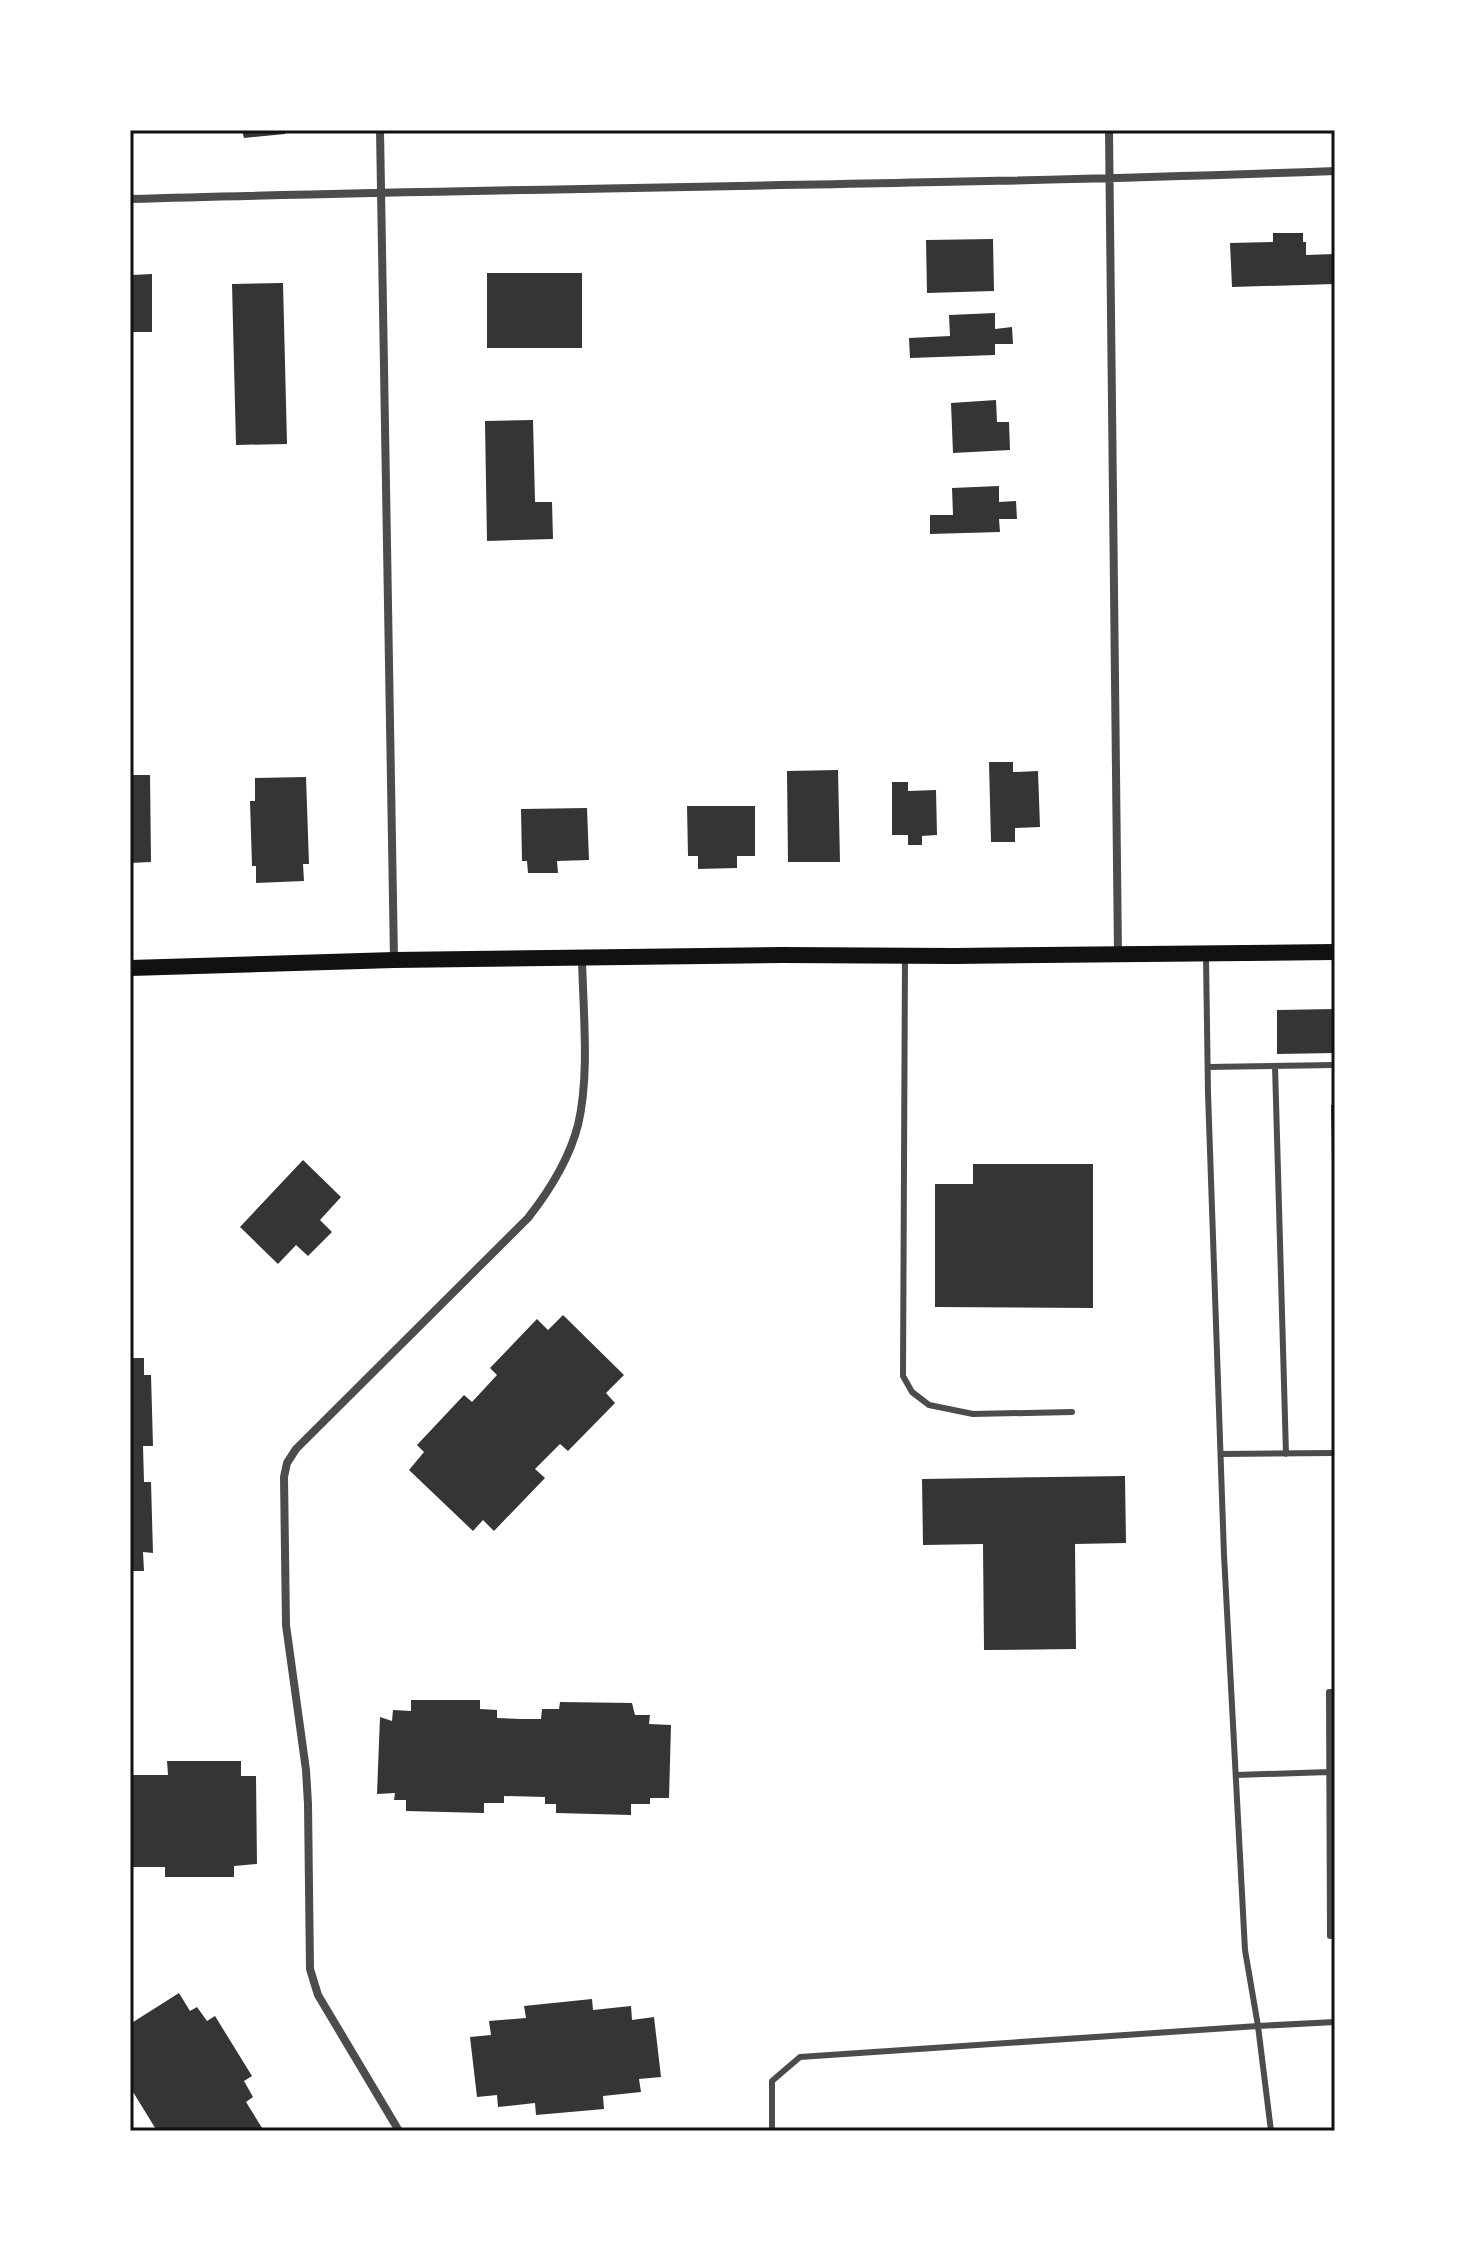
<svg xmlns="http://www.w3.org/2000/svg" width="1465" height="2261" viewBox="0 0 1465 2261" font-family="Signika,sans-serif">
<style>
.building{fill:#353535}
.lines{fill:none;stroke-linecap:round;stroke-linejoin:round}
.service{stroke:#4c4c4c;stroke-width:6}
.minor{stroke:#4c4c4c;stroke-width:8}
.secondary{stroke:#111;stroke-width:16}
.neatline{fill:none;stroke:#111;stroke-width:3}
</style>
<rect width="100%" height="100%" fill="#fff"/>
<path class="building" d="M242,130H285V134L244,138Z
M1273,233H1303V242H1306V255L1335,254V284L1232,287L1230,243L1273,242Z
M993,239L994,291L927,293L926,240Z
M487,273H582V348H487Z
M152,274V332H130L132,275Z
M283,283L287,444L236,445L232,284Z
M995,313V329L1012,327L1013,344H995V355L910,358L909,338L950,336L949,315Z
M996,400L997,422H1009L1010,450L953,453L951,403Z
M533,420L535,502H552L553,539L487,541L485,421Z
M999,486V502L1016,501L1017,519H999L1000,532L930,534V515H953L952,488Z
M989,762H1013V772L1038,771L1040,827L1015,828V842H991Z
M838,770L840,862H788L787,771Z
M130,775H150L151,862L130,863Z
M306,777L309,864H303L304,881L256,883V866H252L250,801H255V778Z
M892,782H908V791L936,790L937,835L922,836V845H908V835H892Z
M687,806H755V856H737V868L698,869V856H688Z
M587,808L589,860L557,861L558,873H528L527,861H522L521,809Z
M1335,1009V1053L1277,1054V1010Z
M1331,1105H1335V1161H1332Z
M303,1160L341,1197L320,1220L332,1232L308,1256L296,1245L278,1264L240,1227Z
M973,1164H1093V1308L935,1307V1184H973Z
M563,1315L624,1375L606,1393L615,1403L568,1451L560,1444L535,1469L545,1478L494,1531L483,1520L473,1531L409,1470L424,1452L417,1445L464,1395L472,1402L497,1375L490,1368L537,1319L548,1330Z
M130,1358H144V1375H151L153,1446H143L144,1482H151L153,1553L143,1552L144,1571H130Z
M1125,1476L1126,1543L1075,1544L1076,1649L984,1650L983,1544L923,1545L922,1479Z
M411,1700H480V1709L497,1710V1718L520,1719H541L542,1709H559L560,1702L632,1703L635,1715H650L649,1724L671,1725L669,1798H650V1804H631V1815L556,1813V1804H545V1797L504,1796V1803H484V1813L406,1811V1800H394L395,1793L377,1794L380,1717L392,1721L393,1710L411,1711Z
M167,1761H241V1776H256L257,1864L234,1866V1877H165V1867H130V1775H168Z
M179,1993L190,2011L197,2007L207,2021L215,2016L252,2076L244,2081L253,2097L246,2102L264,2131H170L169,2129L157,2131L130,2087V2024Z
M592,1999L593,2010L631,2006L632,2020L654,2017L661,2077L639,2079L641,2092L603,2096L604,2109L536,2115L535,2103L498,2107L497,2095L477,2097L470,2037L491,2035L489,2021L526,2018L524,2006Z"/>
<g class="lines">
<path class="service" d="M905,956L903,1376L912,1392L929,1405L973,1414L1072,1412
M1206,957L1208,1093L1224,1555L1245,1950L1258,2026L1335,2022
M1275,1066L1286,1454
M1208,1067L1335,1065
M1221,1454L1335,1453
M1335,1692H1329L1330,1936L1335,1935
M1236,1775L1329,1772
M772,2131V2081L800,2057L1258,2026L1271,2131"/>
<path class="minor" d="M380,130L394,960
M1109,130L1118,955
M130,199C532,187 933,186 1335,171
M399,2131L318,1995L310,1969L308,1804L306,1770L286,1625L284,1477L287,1463L296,1449L528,1218C550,1190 569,1160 578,1125C590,1075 583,1011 582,958"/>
<path class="secondary" d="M130,968L394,960L781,955L954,956L1335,952"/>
</g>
<rect width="1465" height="2261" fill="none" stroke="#ffffff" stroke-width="264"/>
<rect x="132" y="132" width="1201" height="1997" class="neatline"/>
</svg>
